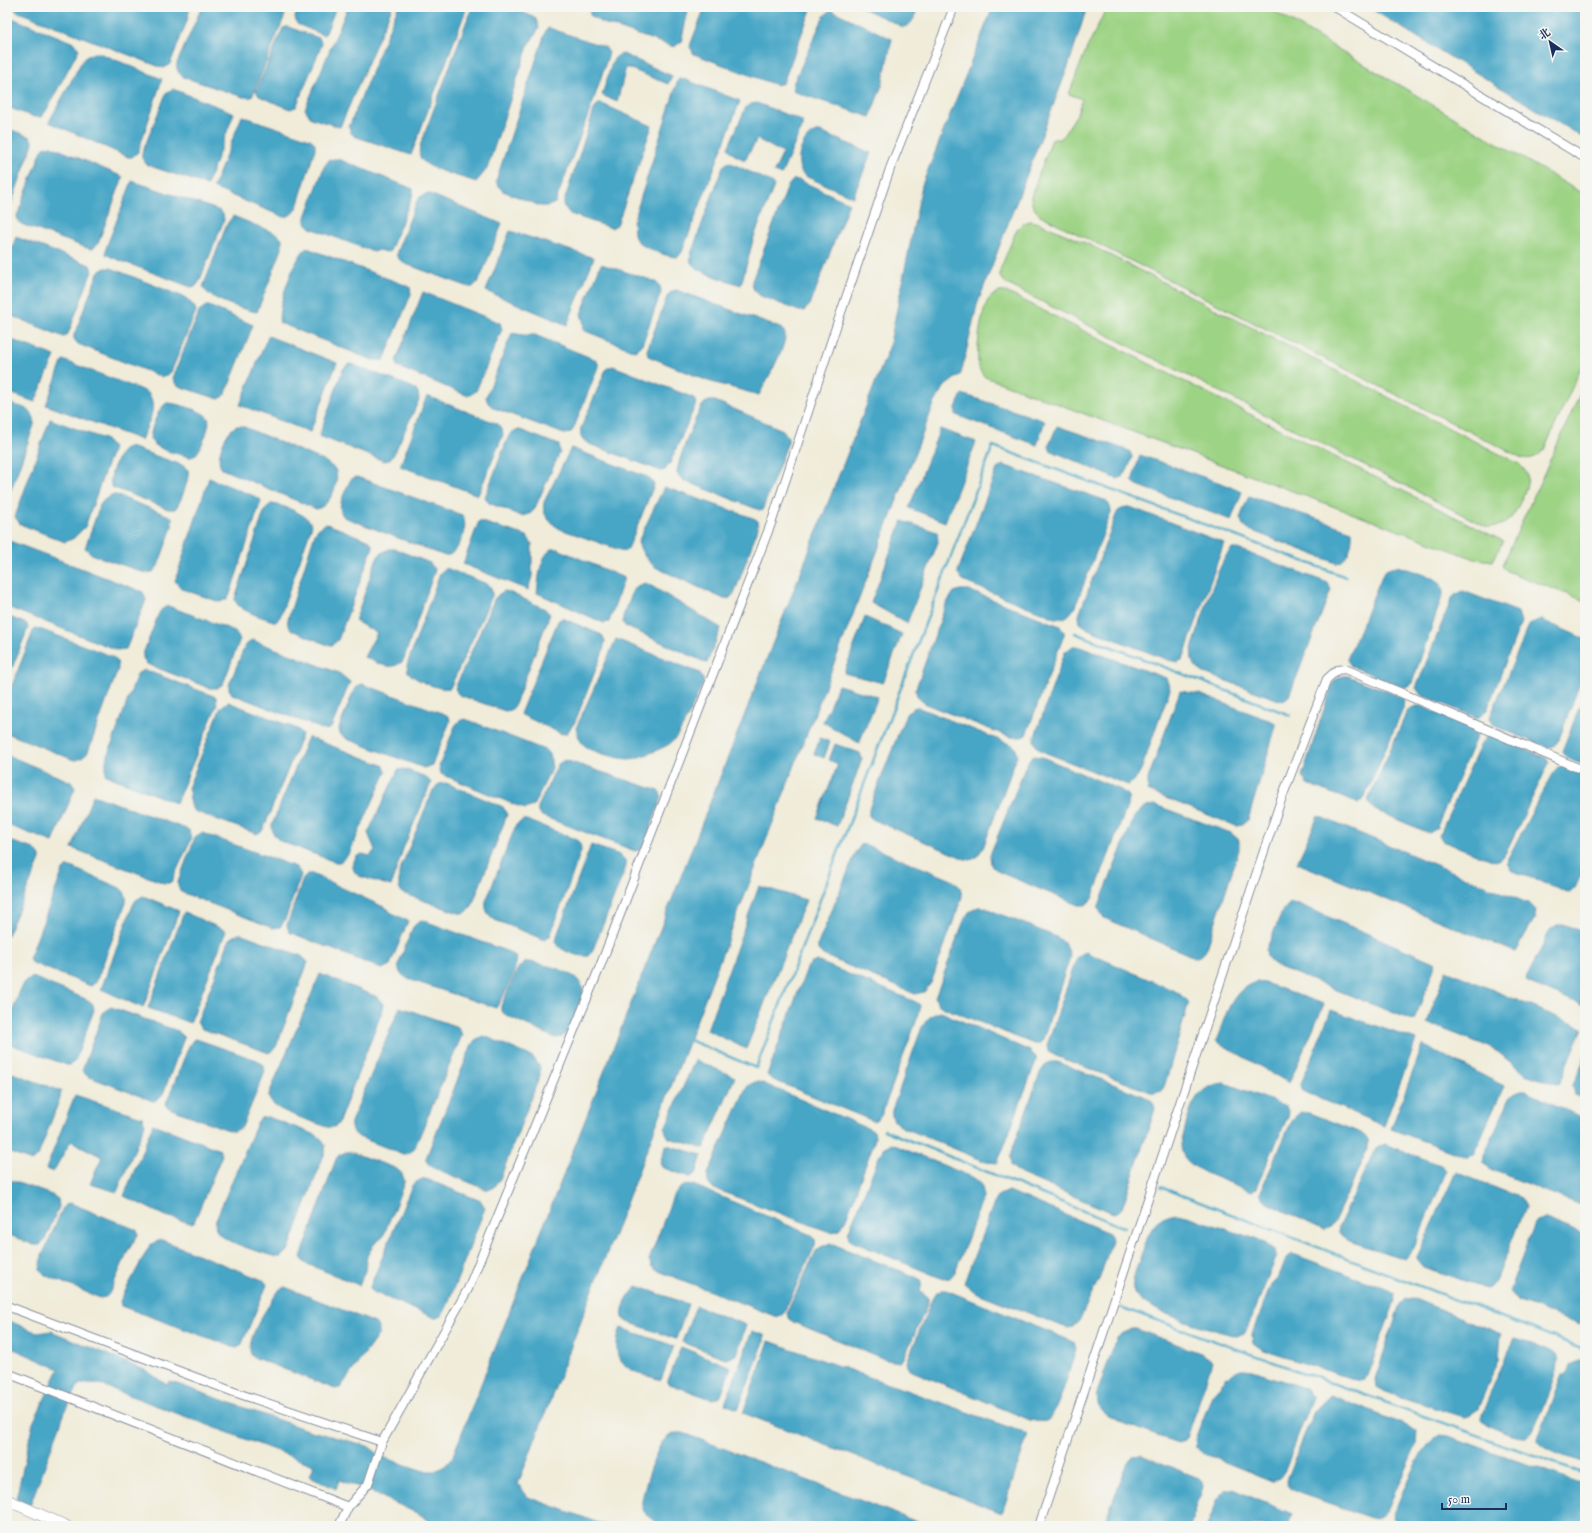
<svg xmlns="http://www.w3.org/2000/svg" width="1592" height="1533" viewBox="0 0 1592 1533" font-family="'IM FELL English','Noto Serif SC',serif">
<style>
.green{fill:#9dd384;stroke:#5c8171}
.water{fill:#47a6c6;stroke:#316a92}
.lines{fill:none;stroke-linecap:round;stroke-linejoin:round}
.stream{stroke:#47a6c6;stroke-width:2.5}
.minor-casing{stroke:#868e9c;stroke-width:10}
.tertiary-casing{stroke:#868e9c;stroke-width:12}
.minor{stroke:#fff;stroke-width:8}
.tertiary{stroke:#fff;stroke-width:11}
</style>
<rect width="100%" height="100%" fill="#f6f6f2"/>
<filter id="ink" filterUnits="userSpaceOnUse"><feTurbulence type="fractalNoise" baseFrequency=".025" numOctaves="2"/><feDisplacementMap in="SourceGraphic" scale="8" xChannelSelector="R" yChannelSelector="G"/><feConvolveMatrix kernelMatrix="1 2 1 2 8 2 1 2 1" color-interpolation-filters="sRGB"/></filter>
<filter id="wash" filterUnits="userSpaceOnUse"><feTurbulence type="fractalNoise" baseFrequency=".012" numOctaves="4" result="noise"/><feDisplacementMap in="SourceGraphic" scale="16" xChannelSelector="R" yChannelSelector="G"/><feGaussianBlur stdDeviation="0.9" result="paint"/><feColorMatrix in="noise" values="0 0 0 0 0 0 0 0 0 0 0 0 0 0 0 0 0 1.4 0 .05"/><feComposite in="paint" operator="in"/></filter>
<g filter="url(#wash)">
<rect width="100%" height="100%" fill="#f0ecd9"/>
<path class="green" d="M1107,7H1267L1585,195V359L1544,450C1537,457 1532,460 1522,458L1040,215C1034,209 1031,205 1031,196L1052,139H1061L1077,114L1082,99L1069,94L1086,50Z
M1030,221L1039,223L1090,245L1519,464C1532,476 1528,483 1522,498C1514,516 1509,527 1487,527L1007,284L1000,277V270L1017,229L1024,223Z
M999,292H1006L1503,541L1493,561L1475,559L985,377C983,375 981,373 980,370C974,359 981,316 986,305C988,298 993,295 999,292Z
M1585,383V601L1507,571L1502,566Z"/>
<path class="water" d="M13,7H190L187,21L170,64L164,68L160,67L16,11Z
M202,7H265L285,15L252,97H243L186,78C179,75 176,71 177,63Z
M299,7H336L326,33L323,35L297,24L295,17Z
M348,7H392L340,127L311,118L305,109Z
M398,7H467L411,155L354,136L351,133L349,127Z
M472,7C495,7 516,6 536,19L539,28L528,46L487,169L476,182C463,177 429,170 421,159C419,155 419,151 420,146Z
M590,7H689L681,42L674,47L600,22L590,15Z
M705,7H812L783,83L776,85L694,54L690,47L691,43Z
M861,7H918C915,15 913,26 903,27Z
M993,7H1087L1069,64L977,305L961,374L945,386L934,404L518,1484L528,1497L607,1526H432L428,1520L421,1515L365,1489L339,1480L336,1489L310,1476L314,1465L99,1384H79L65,1412L30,1505L16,1499L33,1423L59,1369L7,1346V1320L38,1333L51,1331L147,1371L167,1385L169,1381L304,1429L368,1446L382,1457L424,1471H435L445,1466L452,1458L889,348L922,185Z
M1368,7H1585V139Z
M831,10L892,39L882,85L870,117L795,92L793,89V84L824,16Z
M7,16L74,43L79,49L46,111L41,117H34L7,107Z
M286,27H288L319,38L322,44L296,107L290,109L259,96L256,91L283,28Z
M549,28L605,47L609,53L594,99L555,203L548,206H540L503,191L499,187L496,181L546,30Z
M94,53H99L162,79L138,152L132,157H128L49,122L81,63L86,57Z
M623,54L672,76L668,84L626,67L617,102L602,95L613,60L617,56Z
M681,78L740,101L682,252L678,257C667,257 641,248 635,238C633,233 634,227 633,222L678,80Z
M173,89L234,113L207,185L147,165L142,158V153L165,96L167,92Z
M600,103L652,126L617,225L611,228L570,214L563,205L595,107Z
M757,103L802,121V127L781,175L774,172L783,153L757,139L745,160L733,154L728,148L746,107L751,104Z
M242,116L310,139L315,143V149L297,207C293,213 291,216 284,217L213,188Z
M7,128L30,137L33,143L10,207L7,211Z
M816,132H820L871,153L853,197L805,176C792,166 801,137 816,132Z
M51,146L123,177L98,243L94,248L90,249L21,224L18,221L17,216L42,150L45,147Z
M334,159H338L413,189V194L390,251L387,252L379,250L374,252L311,228L306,223V217L324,167L329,160Z
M729,162L771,182L774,186L754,237L741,285C730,281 700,273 694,266C690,263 690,259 691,254L723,166Z
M793,180H799L849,203L810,305L804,311H799L761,296C755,292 752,289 752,281L788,186Z
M132,181L218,210L223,214L224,220L199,282L196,286L191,287L111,257L106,254V248Z
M426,194H430L502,224L479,281L473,287H469L403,263L397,257V251L417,201L420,197Z
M233,216L277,234L282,239V249L257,312C245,310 207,299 203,287L227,224Z
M510,231L594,258L567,325L486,291Z
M16,237L90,265L92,271L68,334L64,337L7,314V262Z
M307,248L410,287L411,294L384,360H372L280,323C275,311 296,253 307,248Z
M601,264L654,281C659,284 661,287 661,292L642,345L635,351L583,330L584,324L581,314Z
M105,268H111L186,298L194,306L196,311L171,372L167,376L162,377L78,344L74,339V335L96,278L98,272Z
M676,290L780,328C783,330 785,332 785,335C786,348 765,383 759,395L708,381L648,356L647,350L667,297L670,293Z
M423,292L500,323L502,329L476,391L470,395H466L398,367L396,361Z
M206,306H209L253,325L226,393L224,396L219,399L181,387C177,385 174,383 173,377L200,310Z
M512,333L523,335H535L596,360L598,363V367L573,430L570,433L564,434L494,408L488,403L486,397Z
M268,336L337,363L310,432L240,405Z
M7,338L55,356L35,402L7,392Z
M63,360L147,392C160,406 147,425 141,440L46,405Z
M351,364L412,387L418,392L419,400L393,456L389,460L384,461L319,436L343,369L347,365Z
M613,366L694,398L696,404L670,463L665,470L661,471L592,445C583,441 579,438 581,428L604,374L606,369Z
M962,394L1045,421L1037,445L956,415V408Z
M427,396L498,424L502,428L503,435L478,495L400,466Z
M710,401H715L783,430L788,437V442L762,511L683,480L677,474C676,464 696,415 702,406C704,403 706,402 710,401Z
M7,403C21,407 36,408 34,425L7,501Z
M167,403C176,403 204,411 208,418C212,424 201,448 197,453C195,456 192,457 189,457C177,453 157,451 150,439C151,429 158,407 167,403Z
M50,419L106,440L113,448L85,527L74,538L65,542L20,524L15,517Z
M237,426H242L326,462L335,469C341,481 330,507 316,509L222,469C214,460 225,430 237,426Z
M1057,426L1127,450L1130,452L1132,457C1129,466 1127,477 1117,479L1050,450L1049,445Z
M940,429L976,442L945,522L909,508Z
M516,430H520L559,445L560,452L534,510L530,514L521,516L489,503L485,497L507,440L510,434Z
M128,447L133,448L182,465L188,470C190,477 181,503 175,509H168L112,487C107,479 118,451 128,447Z
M571,448L650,478L654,485L628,549L623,551L560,529C549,522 542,515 544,502Z
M1140,455L1235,488L1242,492L1231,520L1137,485L1132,481Z
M1003,465L1104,500C1109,503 1111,507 1111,513L1075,607C1070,615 1065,620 1056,618L965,582L958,575V571L997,469Z
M357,477L462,515C470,526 459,555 445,556L344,517C335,507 345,493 349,483L351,479Z
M209,478L259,498L261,501L230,594L227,599L220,602L182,589L175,581Z
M664,487L753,518L757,520L758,528L735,592L730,598L724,599L655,567C646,559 642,554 638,542Z
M111,495H116L172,517V527L158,566L153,572L146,573L93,555L85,548L100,505L104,500Z
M1249,496L1352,531C1353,542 1349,562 1336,563L1247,529L1243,525L1240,518Z
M271,504C281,504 309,515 312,525L280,617L276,622C266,618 236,611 235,599L265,509Z
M1126,507H1130L1224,543L1183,659L1178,662L1168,660L1088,629L1080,623L1079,615L1116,515L1118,511Z
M479,521L527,536L532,544V576L528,590L463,564Z
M902,521L937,532L938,542L907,623L871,603Z
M325,524L330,525L370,541L373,547L338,640L332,645H328L294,631C288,628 287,625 288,619L315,533L318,529Z
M7,540L143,592L146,600L126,649L117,650L7,607Z
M389,549H395L430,563L435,570L403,661C391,672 378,663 364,657L377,633L355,621L376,560L380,554Z
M552,549H558L624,578L609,622L604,623L537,593C539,579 539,557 552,549Z
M1232,549H1238L1328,583L1331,590L1289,696L1282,701L1204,673C1194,667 1190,661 1192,649C1198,632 1219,557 1232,549Z
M1396,566C1405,568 1432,576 1439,582C1442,585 1443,590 1443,594L1412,683L1406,687H1402L1351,666L1347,659L1382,576L1386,570Z
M446,568L487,584C492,587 492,591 492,596L450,688C441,691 414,680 408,672L407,665L440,573Z
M645,583L648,584L721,628L707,663L625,626L623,623V616L633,591L637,586Z
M960,590H968L1060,626L1064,631V635L1026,735L1022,737H1010L928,705C921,701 915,697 916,688L946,604L954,592Z
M505,591L509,592L545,609L550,614L514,707L511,710L505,711L462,696L458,694L455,688L495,598L499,594Z
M1463,591L1518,612L1521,622L1487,710L1478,718L1421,695L1416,688L1452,598L1455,595Z
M168,606L235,631L240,639L223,684L217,688H209L147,664L143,658V654L159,613L162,609Z
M7,616L27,624L28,628L7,681Z
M865,617L902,634L883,683L844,673Z
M562,618L602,635L605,641L603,651L575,722L567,733L562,734L520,714L558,621Z
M1538,620H1542L1585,639V670L1559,739C1556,745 1553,747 1547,747L1497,727L1493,724L1490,717L1527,630L1530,624Z
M37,628L111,656C117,659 118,663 118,669L88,752C84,757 80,760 74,760L7,733V698L34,629Z
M616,639L700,673L704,682C697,696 682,733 672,742C667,747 637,759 630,759C619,759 591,752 584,745C579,740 578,734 576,728Z
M252,640L339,673L350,682L331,728L325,730L232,694L229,689V685L245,646Z
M1073,646H1077L1166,678L1170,689L1141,770L1135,780L1128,785L1044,752C1038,749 1035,746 1034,739L1065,652Z
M145,670L216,697L217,705L176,803L106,775V761L136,677L138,673Z
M1343,676H1348L1404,698L1403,709L1364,799L1357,803L1307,784L1302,776L1332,685L1335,680Z
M362,684L447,715L450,720L449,724L432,765L424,768L347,739L340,734L339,728L354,690L356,687Z
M838,685L878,697L859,743L823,722Z
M1180,691L1199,694L1274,722L1276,726L1248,820L1243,825L1236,826L1148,791V779Z
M1585,693V765C1577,762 1566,760 1562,751Z
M228,702L298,729L302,735L263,830L257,834L194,811C188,805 191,795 188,788L221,707Z
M1416,706H1421L1473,728L1477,735L1436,829L1429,833L1375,810C1371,806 1368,804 1369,798L1406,714L1409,709Z
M917,707L1012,745L1016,748L1017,756L983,848L976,858L970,860L965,859L874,820L869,816V809L906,714L913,708Z
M465,719L545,750L550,754L552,768L533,806L525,809L441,774L439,766L455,726L459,721Z
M1491,735L1546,758L1549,763L1505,854L1502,858L1495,861L1442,841L1439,836L1481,744L1487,736Z
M308,737L380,764L384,766L386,772L349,854L340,862H335L280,841C274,836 272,833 272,825Z
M820,738L830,742L824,758L814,754Z
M835,744L860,753L862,759L837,826L817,818L838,764L829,760Z
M7,755L71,782L75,788L53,842L7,825Z
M1033,756L1042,757L1121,790L1128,796V804L1092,899L1086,905H1078L999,872L991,865L990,855L1027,763Z
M565,760L659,791L662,797L643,848L640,850L635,851L542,816L538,812V807L558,764Z
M1563,766L1585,774V866L1575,888L1570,893L1511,870L1507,863L1508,858L1552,774L1558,767Z
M404,769L426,777L431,783L403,849L391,886L359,876C351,870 352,865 356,857L362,854L370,856L375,850L368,833L398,770Z
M446,783L503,807L507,815L471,908L465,913H459L402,893L399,888V872L433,790L439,784Z
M93,795L189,830L191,839L172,881L169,883H164L72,848Z
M1155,805L1231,833L1239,840V850L1207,948C1204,954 1201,957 1194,957L1104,918L1098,908L1134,817C1140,810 1145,806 1155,805Z
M1318,816L1530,904L1536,910L1535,918L1515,952L1297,863Z
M523,820H527L575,839C580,842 581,845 581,851L550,936L545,940L495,920C487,914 485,910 486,901L516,825Z
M202,833L296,867L299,871L301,875L285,920L280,927L273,928L181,892L178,886V882L194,840L196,836Z
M7,840L34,849L40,856V860L7,936Z
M864,844L952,880L960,887L962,897L931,983L924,992L915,994L823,955L818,950V944L856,852L861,845Z
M591,845L620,855L625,860L626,867L592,952L588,956C578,957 559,951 555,941Z
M66,867H71L120,888C125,892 127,896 126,903L96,982L91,986L35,964L32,963L29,959L63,870Z
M308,874H312L388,909L390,912L408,921L390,965L382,969L289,932L287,925L303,879Z
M759,886L806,900L746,1049L707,1030Z
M143,896L179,911L143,1008L101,989L133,905L136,900Z
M1290,903L1298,904L1436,963L1414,1021L1279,967C1271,962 1267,960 1266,950L1283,910Z
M978,907H983L1054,936C1064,941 1068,946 1070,957L1043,1039L1039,1044H1034L942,1007L938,1004L935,998L964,920L969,912Z
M184,912L226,931L190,1023L148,1008Z
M422,920L509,952L515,956C520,968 502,998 496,1008L408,979L400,973L398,965L413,927L419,921Z
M1557,925H1566L1585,933V1006L1525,981L1550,930Z
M238,934H242L302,956L308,962L276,1047L269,1053L202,1029L197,1022L227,946L230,939Z
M1086,952L1177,992L1189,1002L1165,1084C1163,1090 1160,1093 1153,1093L1056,1056C1050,1053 1047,1051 1047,1045L1076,960L1078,956Z
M817,961L916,1002L920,1005V1011L881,1116L878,1119L873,1121L771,1079L767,1075L807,968L810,964Z
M526,962H530C545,965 585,972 583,993C583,999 579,1005 577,1010C573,1019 570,1031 562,1037L555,1038L506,1015L501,1011V1006L517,970L520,966Z
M1446,970L1583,1028L1559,1085L1525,1074L1498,1052L1482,1044L1427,1023Z
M320,974L377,997L383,1004V1009L338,1124L336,1126L330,1128C317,1123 279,1112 272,1103C269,1100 269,1097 269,1094Z
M32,977L35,978L88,1000L93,1004L94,1010L75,1061L70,1065H67L7,1043V1027L22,985L25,981Z
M1256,982L1265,983L1324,1004L1289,1083L1216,1041C1225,1019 1230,990 1256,982Z
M111,1007L178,1031L184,1038L163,1094L159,1099L153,1101L87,1076L82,1071L103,1013Z
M400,1007L458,1027L462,1035L415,1147C411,1152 410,1154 403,1154L359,1137C353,1132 350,1130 351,1122Z
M1331,1010L1416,1040L1384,1126L1306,1093L1302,1090L1301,1084Z
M941,1012L1030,1051L1036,1057V1061L1002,1152L997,1163L986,1162L902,1127C894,1122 891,1119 892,1110L922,1027C927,1019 931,1014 941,1012Z
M483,1036L487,1037L533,1057L540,1067V1075L500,1179L493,1188L488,1190L434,1168L429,1165L426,1158L472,1044L475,1040Z
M196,1039L257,1060C262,1063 264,1066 265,1072L242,1127L235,1131H231L169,1108L166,1104L167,1101L189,1046L193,1040Z
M1423,1045L1504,1086L1474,1153L1469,1158L1391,1129Z
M1585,1057V1100L1575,1096L1573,1084Z
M695,1060L735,1077L704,1148L669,1138L666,1133L665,1128Z
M1052,1062H1058L1148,1098L1153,1102L1155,1109L1122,1208L1118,1212L1113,1213L1021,1174L1011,1166L1010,1156L1040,1073L1047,1063Z
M7,1071L61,1091L60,1098L38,1156L32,1161L7,1152Z
M755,1082H760L874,1131L875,1137L874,1142L845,1222L838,1231L830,1232L712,1188C707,1183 707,1180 708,1174L745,1090L749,1085Z
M1225,1083L1286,1106L1289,1114L1256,1188L1252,1191C1235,1184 1196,1173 1185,1158C1182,1154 1181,1149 1181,1144C1189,1116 1191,1085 1225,1083Z
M1521,1091H1526L1585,1119V1207L1490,1169L1484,1163V1155L1510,1098L1514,1094Z
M75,1095L142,1117L145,1124L117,1192L90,1184L102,1157L71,1141L53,1172L46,1169Z
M1300,1112L1309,1113L1361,1133L1368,1139V1148L1332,1226L1324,1230L1267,1203L1260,1193L1292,1120Z
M268,1117L316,1135C324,1140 326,1144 325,1152L288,1251L281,1257H277C264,1253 224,1243 217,1231C215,1227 215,1223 216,1219L258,1121L261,1118Z
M153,1124L220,1150L222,1155L194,1222L190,1223L163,1215L124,1196Z
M892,1144L972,1177C981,1182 984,1188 983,1198L955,1272L950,1278L943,1279L851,1241L849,1239L848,1233L880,1154L883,1149Z
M1385,1144L1443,1166L1446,1172L1414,1248L1405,1259L1349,1241C1341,1237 1337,1235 1339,1226L1374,1152L1377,1148Z
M666,1145L702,1155L696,1174L690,1177L663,1168L660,1162Z
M346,1152H350L395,1168C402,1172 404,1176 404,1183L383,1237L374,1244L367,1256L365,1271L359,1285L307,1264L304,1262L301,1257L336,1159L339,1155Z
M1456,1172L1521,1198L1525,1207L1496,1281L1490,1287L1486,1288L1423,1267L1418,1261L1417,1257Z
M7,1179L52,1195L58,1199L59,1207L45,1239L40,1245H34L7,1234Z
M422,1179H426L481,1201L485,1208L445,1311L441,1316L435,1318L371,1291L370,1287L411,1188L413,1184Z
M689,1184L696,1186L811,1235C815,1238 816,1241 815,1246L783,1314L777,1317L656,1270L652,1267L649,1260L673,1196C678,1190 681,1186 689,1184Z
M1009,1191L1109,1233L1111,1236L1112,1240L1100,1277L1079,1321L1073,1327L1067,1328L975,1292L964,1283L995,1200L999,1195Z
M70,1203L137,1230L138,1235L129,1249L109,1294L106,1297L100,1298L45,1275L40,1269L42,1256L62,1210L64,1206Z
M1177,1214L1187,1216L1265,1242L1275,1250L1276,1258L1247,1329L1244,1333L1236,1336C1216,1330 1137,1311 1133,1289C1131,1278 1141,1256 1145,1245C1151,1226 1157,1217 1177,1214Z
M1542,1220H1547L1585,1235V1308L1579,1324L1520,1301L1509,1292L1533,1228L1535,1223Z
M159,1240H162L265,1281L267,1285L241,1346L236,1348L121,1306L120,1301L150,1245Z
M830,1243L918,1278C922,1282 922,1286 920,1291L928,1298V1303L904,1358L900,1362L887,1360L793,1322L788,1317L787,1312L817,1249Z
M1293,1254L1389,1290L1394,1294L1395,1301L1367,1376L1363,1380L1359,1381L1263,1350L1253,1343L1252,1334L1271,1285L1279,1277L1286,1258Z
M637,1286L688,1304L676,1339L628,1322L623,1318C620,1306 630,1295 637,1286Z
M285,1287L375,1323L379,1328V1334L340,1388L335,1389L253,1357C240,1345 272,1300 280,1289Z
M942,1290H946L1074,1342L1076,1350C1071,1364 1058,1413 1048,1420C1043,1423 1036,1421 1030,1420L912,1371L907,1367V1362L932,1299L935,1294Z
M1412,1298L1501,1334L1499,1358L1477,1411L1469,1416L1464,1417L1385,1392L1376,1387L1375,1379L1400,1304L1405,1299Z
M696,1306L746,1325L737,1354L728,1359L682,1342Z
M621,1328L674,1346L661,1380C643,1374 615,1370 617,1346C617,1339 618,1334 621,1328Z
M1131,1329H1136L1203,1354L1210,1359L1212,1362L1187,1438L1179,1443L1175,1442C1160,1437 1109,1420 1101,1410C1096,1405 1096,1400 1097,1393L1117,1338L1121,1334Z
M752,1331L764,1335V1342L738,1409L725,1404Z
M1515,1339C1524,1342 1550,1348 1556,1355C1563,1366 1538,1418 1532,1431L1525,1437C1516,1438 1487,1427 1482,1419V1414L1506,1355Z
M769,1341L1028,1434L1002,1513L743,1413Z
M681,1347L731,1367L721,1396L717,1398L711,1399L667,1383Z
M1578,1360L1585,1361V1463C1573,1459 1542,1451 1537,1439L1562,1375L1567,1373L1570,1364Z
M1241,1369H1247L1304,1388L1313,1397L1284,1473C1281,1478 1278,1481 1272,1481L1205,1454L1196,1447L1195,1439L1212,1395L1229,1376L1235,1371Z
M1330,1395L1417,1430L1416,1445L1388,1508C1383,1515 1380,1518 1371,1518L1297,1492C1291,1489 1288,1487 1287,1480L1314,1411Z
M676,1433H683L928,1526H664C655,1522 644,1516 642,1506C640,1498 656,1451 661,1444C665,1438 670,1435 676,1433Z
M1440,1435L1449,1436L1585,1485V1526H1397L1393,1518L1394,1513C1403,1492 1419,1445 1440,1435Z
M1140,1455L1199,1478L1202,1481L1203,1487L1190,1526H1103L1128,1462L1133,1456Z
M1226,1489H1232L1292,1514L1288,1526H1207L1220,1494Z"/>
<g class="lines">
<path class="stream" d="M1075,633L1290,715
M687,1039L756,1068L993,446L1346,577
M884,1130L1125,1228
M1160,1187L1585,1349
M1120,1307L1585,1474"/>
</g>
</g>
<g filter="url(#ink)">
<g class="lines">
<g class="minor-casing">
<path id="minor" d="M1335,7L1585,158
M7,1306L234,1392L382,1442
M7,1373L348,1507
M339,1526L348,1507L368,1484L382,1442L468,1289L599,969L772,521L834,333L891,166L954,7
M1039,1526L1281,800L1327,679L1337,670L1345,669L1585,771"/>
</g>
<g class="tertiary-casing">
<path id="tertiary" d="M7,1500L66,1526"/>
</g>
<use href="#minor" class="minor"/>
<use href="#tertiary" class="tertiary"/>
</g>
</g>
<rect width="1592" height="1533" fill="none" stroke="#f6f6f2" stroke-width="24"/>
<g transform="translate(1550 42) rotate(326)" stroke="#f6f6f2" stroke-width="3" paint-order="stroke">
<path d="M0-3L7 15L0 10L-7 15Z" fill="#1b2f5e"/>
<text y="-6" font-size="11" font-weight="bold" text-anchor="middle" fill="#1b2f5e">北</text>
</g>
<path d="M1442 1503v6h64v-6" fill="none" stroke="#1b2f5e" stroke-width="2"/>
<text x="1448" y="1503" font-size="12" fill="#1b2f5e" stroke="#f6f6f2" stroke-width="3" paint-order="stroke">50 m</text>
</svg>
